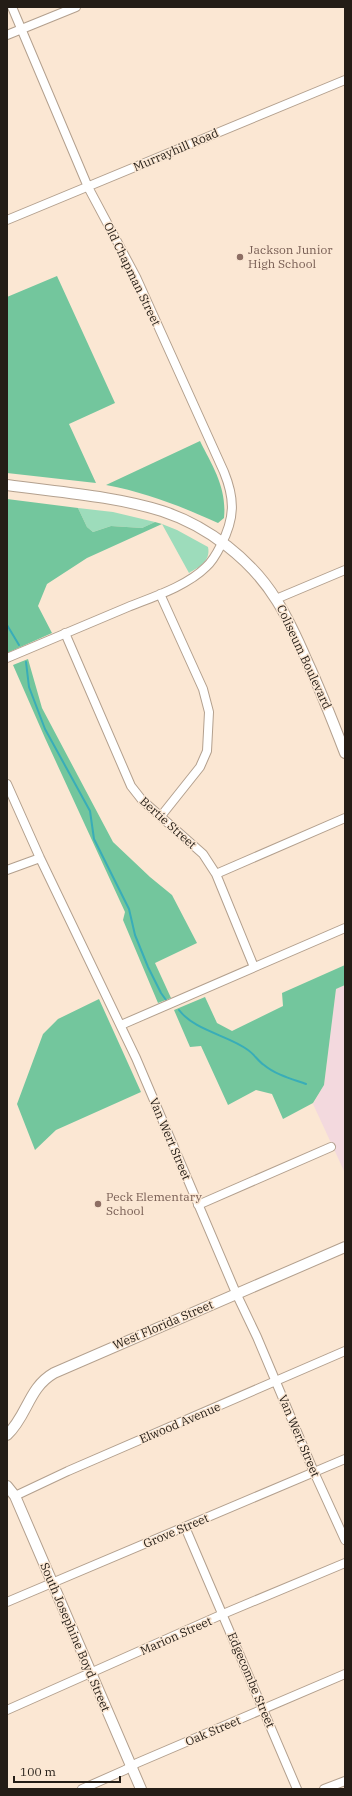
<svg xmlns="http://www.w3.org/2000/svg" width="352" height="1796" viewBox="0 0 352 1796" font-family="'IBM Plex Serif',serif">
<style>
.commercial{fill:#f3d9de}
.green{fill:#9ddcbb}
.forest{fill:#73c69d}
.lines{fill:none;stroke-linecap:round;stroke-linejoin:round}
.stream{stroke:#39adb8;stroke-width:2}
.minor-casing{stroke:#b3a08e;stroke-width:10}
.major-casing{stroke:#b3a08e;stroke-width:12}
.minor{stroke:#fff;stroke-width:8}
.major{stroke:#fff;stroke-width:10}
.education-dot{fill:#8d6e63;stroke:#fbe7d3;stroke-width:1.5}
.labels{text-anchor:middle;stroke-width:3;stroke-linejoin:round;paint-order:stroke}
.street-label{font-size:12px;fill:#241d16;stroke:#fbe7d3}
.education-label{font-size:12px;fill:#785e54;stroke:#fbe7d3;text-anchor:start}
</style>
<rect width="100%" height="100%" fill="#fbe7d3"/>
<path class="commercial" d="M345,985V1173L313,1104L324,1085L336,989Z"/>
<path class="green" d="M78,508L113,512L155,522L142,528L111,526L93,532L87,527Z
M162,524L177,530L208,547C211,561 199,567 189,573Z"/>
<path class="forest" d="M57,276L115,403L69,424L96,483L7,473V297Z
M200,441C213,467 227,488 224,518L218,523C180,506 148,493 106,485Z
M7,499L78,508L87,527L93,532L111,526L142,528L155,522L162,524L87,558L47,584L38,606L52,633L7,653Z
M28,659L42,708L113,842L150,877L172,895L197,943L155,963L171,998L158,1003L123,920L125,912L45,738L13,665Z
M345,965V985L336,989L324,1085L313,1103L283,1119L272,1094L256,1090L228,1105L201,1046L190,1047L174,1010L205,997L217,1023L232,1031L283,1006L282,993Z
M99,999L141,1092L56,1130L35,1150L17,1104L43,1034L58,1019Z"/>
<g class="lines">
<path class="stream" d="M7,625L19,645
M26,662L29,687L45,729L90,811L94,839L129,909L135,935L148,967L161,993L166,1000
M179,1010C195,1031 228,1035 248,1050C254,1054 258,1061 264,1065C276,1075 292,1079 306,1084"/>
<g class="minor-casing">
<path id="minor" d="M7,35L76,7
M7,220L345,80
M160,594L203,689L209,712L207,751L200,767L161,816
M276,599L345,570
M65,633L131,786L142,800L203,854L216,874L254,967
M7,658C47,641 88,624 128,607C153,597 187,586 206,567C213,561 217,553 221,545C235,518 235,499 224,472L136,277L88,187L12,7
M7,784L40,858L136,1058L236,1293L257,1337L314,1472L345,1540
M7,870L40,858
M216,874L345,818
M121,1025L345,928
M198,1205L331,1147
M15,1496L68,1471L345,1351
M185,1527L297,1789
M7,1602L345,1459
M7,1710L223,1614L345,1563
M82,1789L125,1770L137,1763L345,1674
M324,1789L345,1781"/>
</g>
<g class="major-casing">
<path id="major" d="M7,485C57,492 114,496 162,511C208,526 252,560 277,601C289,620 298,640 307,661C321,691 333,722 345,753
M7,1435C28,1415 28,1388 54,1373L345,1247
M7,1486L15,1496L141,1789"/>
</g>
<use href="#minor" class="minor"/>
<use href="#major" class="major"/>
</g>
<g class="education-dot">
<circle cx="240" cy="257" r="4"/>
<circle cx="98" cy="1204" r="4"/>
</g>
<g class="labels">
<g class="street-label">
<text transform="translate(176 150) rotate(-23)" y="4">Murrayhill Road</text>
<text transform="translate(132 274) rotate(64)" y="4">Old Chapman Street</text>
<text transform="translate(304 657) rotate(65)" y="4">Coliseum Boulevard</text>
<text transform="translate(168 823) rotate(42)" y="4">Bertie Street</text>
<text transform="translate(170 1139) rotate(67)" y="4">Van Wert Street</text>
<text transform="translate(163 1325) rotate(-23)" y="4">West Florida Street</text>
<text transform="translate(180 1423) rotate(-23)" y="4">Elwood Avenue</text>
<text transform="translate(299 1436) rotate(67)" y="4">Van Wert Street</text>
<text transform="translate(176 1531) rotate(-23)" y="4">Grove Street</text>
<text transform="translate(176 1636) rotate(-24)" y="4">Marion Street</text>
<text transform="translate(75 1637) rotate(67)" y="4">South Josephine Boyd Street</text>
<text transform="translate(251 1680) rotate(67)" y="4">Edgecombe Street</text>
<text transform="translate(213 1731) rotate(-23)" y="4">Oak Street</text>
</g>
<g class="education-label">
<text x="248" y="254">Jackson Junior<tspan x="248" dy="14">High School</tspan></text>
<text x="106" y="1201">Peck Elementary<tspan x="106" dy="14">School</tspan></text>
</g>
</g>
<rect width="352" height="1796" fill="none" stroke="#241d16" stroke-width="16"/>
<path d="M14 1776v6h106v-6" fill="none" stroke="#241d16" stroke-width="2"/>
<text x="20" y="1776" font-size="12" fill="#241d16" stroke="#fbe7d3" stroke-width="3" paint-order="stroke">100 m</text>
</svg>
